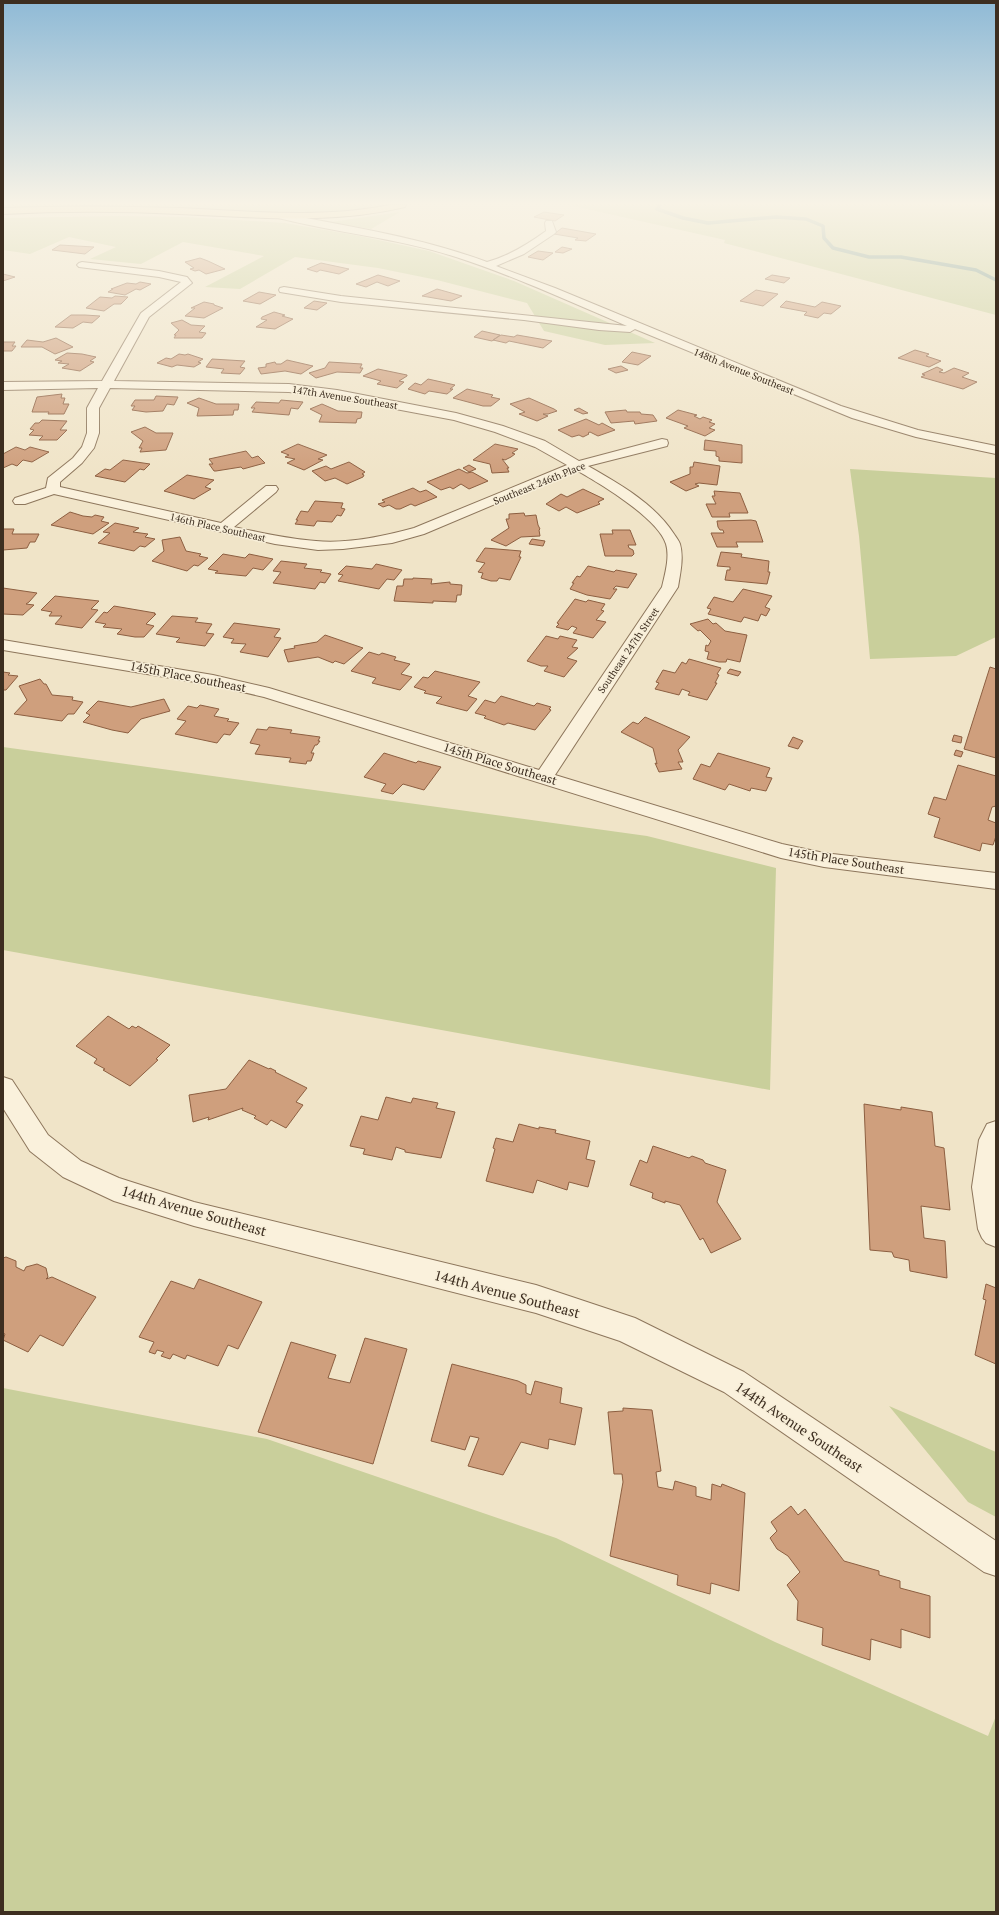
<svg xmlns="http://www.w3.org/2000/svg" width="999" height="1915" viewBox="0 0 999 1915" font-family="'PT Serif',serif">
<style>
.green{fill:#c9cf9b}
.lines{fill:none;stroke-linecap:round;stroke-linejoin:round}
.stream{stroke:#6f938a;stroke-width:3.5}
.building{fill:#cf9f7d;stroke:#8d5f41}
.minor-casing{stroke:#8d765c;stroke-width:2}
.major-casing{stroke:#5b4430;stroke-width:2}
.minor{fill:#faf1dc;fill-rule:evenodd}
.major{fill:#f3d9a0;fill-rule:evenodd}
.labels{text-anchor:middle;stroke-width:3;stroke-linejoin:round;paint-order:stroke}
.far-street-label{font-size:10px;fill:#3d2e20;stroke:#f7eed8}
.street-label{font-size:12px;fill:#3d2e20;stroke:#f7eed8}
.near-street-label{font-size:14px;fill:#3d2e20;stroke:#f7eed8}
</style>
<rect width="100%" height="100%" fill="#f0e4c8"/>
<path class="green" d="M3,205H388C313,218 242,210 167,209C112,207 58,208 3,208Z
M569,205H996V315L724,243L725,240Z
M400,212L371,229L331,222Z
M119,216L188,217L285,223L360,236L429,251L514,281L655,343L605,345L544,331L527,303L437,280L378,268L295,257L240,289L205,287L264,256L183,242L141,264L90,259L116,247L69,237L30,254L3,250V218Z
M850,469L996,478V637L956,656L870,659L859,536Z
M3,747L647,836L776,868L770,1090L3,950Z
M3,1388L267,1439L556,1538L775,1642L988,1736L996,1716V1912H3Z
M889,1406L996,1452V1517L968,1502Z"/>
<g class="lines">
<path class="stream" d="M660,205L657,209L683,218L708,223L776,217L806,219L823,226L824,238L833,248L869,257H901L976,270L996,280"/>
</g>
<path class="building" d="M544,212L564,215L555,221L534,217Z
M562,228L596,234L586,241L575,240L578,238L554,234Z
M60,245L94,247L85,254L52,250Z
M562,247L572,249L563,253L555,252Z
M538,251L553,253L543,260L528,257Z
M200,258L208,261L225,269L206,274L199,270L195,271L190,269L194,268L185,262Z
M321,263L349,269L339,274L320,270L317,272L307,269Z
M3,274L15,277L3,281Z
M378,275L400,281L388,286L377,282L366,287L356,284Z
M772,275L790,278L784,283L765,279Z
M140,282L151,284L140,290L136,289L125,295L108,292L113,289H111L127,283L136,284Z
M437,289L462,296L451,301L422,296Z
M756,290L778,294L763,306L740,301Z
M259,292L276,295L260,304L243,301Z
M115,296L128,297L121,304H114L104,311L86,308L100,297L112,298Z
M314,301L327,303L317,310L304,308Z
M786,301L815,307L822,302L841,306L831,314L824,313L818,318L804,315L807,312L780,307Z
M204,302L214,304V305L223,308L204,318L185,316L195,308H191Z
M274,312L285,315L282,316L293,319L275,329L256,327L267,320L261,319L262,317Z
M71,315H85L100,316L92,323L83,322L73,328L55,327Z
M182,320L191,325L205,326L199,332L206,333L202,338H174L176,335H174L179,330L171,323Z
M482,331L500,335L492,341L474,337Z
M501,335L514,337L517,335L552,341L543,348L509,341L506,343L493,340Z
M56,338L73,347L55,354L42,347H21L27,340L43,342Z
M3,342H15L12,346H16L12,351H3Z
M915,350L929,354L926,356L941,361L929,367L898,358Z
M632,352L651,356L638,365L622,362Z
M67,353L82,354L96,357L90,361L94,362L80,371L62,368L69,364L58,363L62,361L55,360Z
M179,354L185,355L188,354L203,359L198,362L201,363L194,367L177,365L172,367L157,363L166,358L171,359Z
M212,359L245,361L240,367L245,368L240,374L221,373L224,369L206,367Z
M287,360L313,366L301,374L285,371L261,374L258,368L266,367V364L275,362L276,364H281Z
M329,362L362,364L360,368H363L360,373L337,372L316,378L309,373L325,368Z
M621,366L628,370L616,373L608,369Z
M937,367L943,370L939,372L944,373L954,368L969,373L962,377L977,382L963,389L921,377L925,375L922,374Z
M378,369L407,375V376L399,381L404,382L397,388L377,384L381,381L363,376Z
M428,379L455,385L450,389H453L447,394L429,391L425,394L408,389L415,383L421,385Z
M467,389L493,395L491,397L500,399L491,406H483L453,398Z
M62,394L61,398H65L63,404H69L64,414H48L49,412H32L37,397Z
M156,396L178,397L174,405L167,404L163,411L146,412L132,410L135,406H131L135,400H154Z
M199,398L216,404H239L238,410H234L233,415L197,416L199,408L187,403Z
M529,398L554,409L557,411L548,414H543L548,416L537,421L519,414L525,412L510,404Z
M281,400L303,402L298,409L291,408L289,415L252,412L255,408H251L256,402L279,403Z
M322,404L338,411L362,412L361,418L357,419L356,423L319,422L322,415L310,409Z
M579,408L588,413L583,414L574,410Z
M626,410L627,412H640L641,414L653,415L657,421L635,424L634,421L611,423L605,412Z
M678,410L697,415L694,416L700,419L703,417L712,420L709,422L715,424L709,428L715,430L705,436L684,428L688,426L666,418Z
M586,419L599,425L602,423L615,430L598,436L590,432L588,433L589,434L583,437L579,435L572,437L558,430Z
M42,420L67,421L60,430H67L57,440H39L43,436L29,435L34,430L30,429L35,423H39Z
M145,427L156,433H173L166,450L140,452L142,448H139L143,441L131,432Z
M705,440L742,445V463L719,461V457L716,456V451L704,450Z
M298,444L327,455L318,459L323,460L304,470L287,463L295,459L285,457L289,455L281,452Z
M495,444L518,449L512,453L515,454L511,457L505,460L502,459L509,468H507L509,472L492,473L490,464L473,460Z
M16,447L25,450L30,447L49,452L32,462L23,460L17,466L12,464L3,468V454Z
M246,451L252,458L258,456L265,463L243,469L241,467L216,471H214L209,464H213L209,459Z
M123,460L150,464L144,470L140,469L125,482L95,476L105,469L110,470Z
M349,462L365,472L362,474L364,475L363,477L347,484L335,478L325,481L312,471L326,466L331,469Z
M694,462L720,466L717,485L699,483L695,484L699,486L686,491L670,482L690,474V467H693Z
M469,465L476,469L469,472L463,468Z
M459,469L467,473L472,472L488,481L469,489L461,484L453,489L450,487L441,490L427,482Z
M187,475L214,480L205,487L211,489L194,499L164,491Z
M413,488L420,492L426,490L437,497L415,506L411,504L400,509H396L389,505L383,507L378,504L385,502L382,500Z
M583,489L604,499L598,502L600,504L577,513L566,507L559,511L546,504L561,494L567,497Z
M714,491L740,493L748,513H729L730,517H712L706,504H716L712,496H715Z
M315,501L343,503L341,508L345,509L341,516L337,515L332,522L317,521L314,526L295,524L298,520H296L301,511L308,512Z
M70,512L83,516L92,517L95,515L104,517L101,521L109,523L93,534L51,525Z
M524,513L525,516L536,515L538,525L540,529L539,530L540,536L521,537L506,546L491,540L509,528L506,519H509V514Z
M751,520L756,521L763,542H736L738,547H717L711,533H724L723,530H720L718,527L717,521Z
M115,523L139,528L133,532L148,534L145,537L155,539L145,547L140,546L134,551L98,543L110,533L103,532Z
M3,529H14L12,534H39L35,542H30L27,548L3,550Z
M612,530H630L636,545H628L629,548L633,550L634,554L632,556H605L600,534H613Z
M180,537L186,551L201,554L199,556L208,558L198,566L194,565L187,571L152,561L164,551L162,540Z
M532,539L545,541L543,546L529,544Z
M485,548L521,551L519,557H521L510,580L499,578L497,581H491L481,578L483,573L478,572L485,563L476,561Z
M721,552L742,554L741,557L769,561L768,572H770L767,584L725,580L727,570H730V567L717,566Z
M223,554L245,558L249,554L273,559L263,570L253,568L246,576L215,573L218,571L208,569Z
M281,561L307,564L304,568L322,570L320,572L331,574L325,583L320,582L315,589L273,583L281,572L273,571Z
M376,564L402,570L394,580L387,579L379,589L338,581L343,575L338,574L346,566L372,569Z
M588,566L614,572L616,570L637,574L628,588L616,586L613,589H617L610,599L587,595L570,589L574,583H572L577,576L580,577Z
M413,578L432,579L431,584L450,582V584L462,585L461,595H457L456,602L433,601V603L394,601L397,586H403L404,579H413Z
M3,588L37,593L29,602L26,604L34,605L23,615L3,614Z
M743,589L772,596L765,607L770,609L766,616L761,614L758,621L744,617L741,622L708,614L711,609L707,608L714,597L733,602Z
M55,596L99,601L91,609L98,610L82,628L55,624L62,616H49L52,612L41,610Z
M575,599L586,602L588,600L605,604L601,610L604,611L596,620L606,622L593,638L573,633L577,628L572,626L568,630L556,627L559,624L557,623Z
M114,606L155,613L154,614H156L146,624L154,626L144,637H135L117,634L122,629L103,627L106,624L95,622L104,612L107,613Z
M172,616L198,618L195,622L212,624L206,633L214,634L205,646L176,642L180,638L156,634Z
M708,619L713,624L716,623L725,631L747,635L740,662L727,659L726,662H719L707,659L709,652L705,651L706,645L708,646L711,641L700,630L698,631L690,624Z
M234,623L280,629L274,637L281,638L268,657L240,652L246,644L231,643L234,639L223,637Z
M325,635L363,648L344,664L335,661L333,663L318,657L288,662L284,650L295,648L294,646L317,642Z
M546,636L558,639L560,636L577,640L572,647L578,648L567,658L577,661L564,677L544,671L548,666H541L527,661Z
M369,652L379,655L382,653L396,657L394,660L410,664L401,674L412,677L400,690L372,683L376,678L351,671Z
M689,659L721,668L717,674L719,675L715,683H717L707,700L688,695L690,692L682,689L679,695L655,689L659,683L656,682L663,670L675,673L682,662L686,664Z
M990,667L996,669V758L964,749Z
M730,669L741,672L738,676L727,673Z
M435,671L480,682L468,696L477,699L467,711L436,703L442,697L424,693L426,691L414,687L423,677L428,678Z
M3,672L10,673L8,675L18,676L6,690H3Z
M40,679L44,684H46L52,695L73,697L72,700L83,702L74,714H68L62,721L14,714L27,700L19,686Z
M501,696L534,706L537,703L551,707L549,709L551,710L535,730L508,723L504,725L484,718L486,716L475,713L485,700L495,703Z
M164,699L170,711L141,719L128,733L112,730L83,722L90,715L86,713L98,701L131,707Z
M200,705L219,709L214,716L229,719L227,721L239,723L230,735L224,734L217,743L175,734L186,721L177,719L188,706L197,708Z
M645,717L690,737L678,750L683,762H678L682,769L659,772L655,763L657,764L653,748L621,732L633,722L638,724Z
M269,727L292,730L290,733L320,737L318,741H320L317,745H315L311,753H314L311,761H307L306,764L289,762L291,758L255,754L260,745L250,743L257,729L267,730Z
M954,735L962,737L961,743L952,741Z
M793,737L803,741L798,749L788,746Z
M956,750L963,752L961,757L954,755Z
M384,753L416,763L418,761L441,767L424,790L403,784L393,794L381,791L386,784L364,777Z
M718,753L770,768L766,777L772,778L766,791L751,788L750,791L729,784L725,790L693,779L701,764L710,767Z
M958,765L996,776V806L992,807L988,820L996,823V836L993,845L982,843L980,851L934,837L940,818L928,814L934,797L946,800Z
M108,1016L129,1029L132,1026L136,1028L138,1026L170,1045L156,1059L158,1060L130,1086L103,1070L105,1069L94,1063L97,1059L76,1046Z
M249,1060L269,1069L270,1068L276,1071L275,1072L307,1088L296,1102L303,1105L286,1128L271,1120L267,1125L254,1118L256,1116L242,1110L243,1108L208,1120L209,1117L193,1122L189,1095L226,1089Z
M386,1097L411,1103L413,1098L438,1103L436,1108L455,1112L441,1158L405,1152V1150L396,1147L392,1160L363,1154L365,1149L350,1146L361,1116L378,1120Z
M864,1104L901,1110V1107L932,1112L935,1146L944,1148L950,1210L921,1206L924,1238L945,1241L947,1278L910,1271L909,1260L894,1257L892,1252L870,1250Z
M519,1124L539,1129V1127L556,1130L555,1133L590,1141L586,1159L595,1161L588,1187L569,1182L567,1190L537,1180L533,1193L486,1181L495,1149L493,1148L496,1138L513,1142Z
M653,1146L689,1158L692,1156L703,1160L705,1163L726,1170L717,1202L741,1239L711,1253L703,1238L700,1240L680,1205L665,1201V1203L652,1198L653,1193L630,1185L640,1160L647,1163Z
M6,1257L16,1261V1267L24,1271L26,1267L37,1264L46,1268L48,1277L46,1279L52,1277L96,1297L63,1346L40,1335L28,1352L3,1340L5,1334L3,1333V1258Z
M199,1279L262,1302L238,1349L228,1345L218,1366L187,1355L185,1359L173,1354L170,1359L161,1356L164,1352L157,1350L155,1354L149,1352L154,1342L139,1337L171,1281L194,1289Z
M986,1284L996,1288V1364L975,1355L986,1300L983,1299Z
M365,1338L407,1349L373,1464L258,1432L291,1342L336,1355L328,1378L350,1383Z
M452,1364L518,1381L526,1385V1393L531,1395L535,1381L562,1388L560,1403L582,1408L575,1445L549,1439L548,1449L521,1442L503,1475L468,1466L479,1438L470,1436L465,1450L431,1441Z
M623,1408L652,1410L661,1471L656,1472L658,1487L673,1490L675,1481L696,1487V1496L711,1500L712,1484L721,1487L722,1484L745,1493L739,1591L711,1583L710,1594L677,1585L678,1575L610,1556L623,1482L622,1474H614L608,1412L623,1411Z
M791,1506L798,1515L805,1509L844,1561L879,1571V1575L900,1581V1588L930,1596V1638L901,1629V1648L871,1639L870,1660L822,1645L823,1628L797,1620L798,1601L787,1585L800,1572L788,1556L777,1549L770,1538L777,1531L771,1522Z"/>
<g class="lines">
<g class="minor-casing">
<path id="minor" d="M281,213C350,227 420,237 487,262C509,256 528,244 546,231L545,223L546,221H552L556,232L554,234L524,254L496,266L555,288L841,406L918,430L996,446V454L916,437L852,418L635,329L630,332L599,330L524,320L341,302L280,292L279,290L280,288L284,287L341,296L627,326C571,302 514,276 456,257C397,238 337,233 278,218L277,216Z
M82,262L159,271L187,277L192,283L149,317L114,381L289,384L337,390L456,413L503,426L545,441L579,461L662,439L667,440L668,443L667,446L588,466C619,484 654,503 674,534C676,537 679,541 680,544C684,558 680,574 678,587L555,775L782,844L824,853L996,873V889L824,867L781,858L264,697L213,685L3,650V640L213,675L269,688L539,770L662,587C665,574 670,557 666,544C658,518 599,483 576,470L424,534L392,543L343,549L318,550L275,544L54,494L25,504H15L13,501L15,498L46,488L48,478L73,458L82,447L87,433V408L98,388L3,390V382L102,381L141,313L181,282L159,277L79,267L77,265L79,263ZM110,388L289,392L337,398L454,420L495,432L535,447L567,465L414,528C385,536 347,544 316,541C289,539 262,533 234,527L276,492L278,489L276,486H266L221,523L60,487V482L82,463L94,448L99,433V408Z
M3,1077L12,1080L48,1135L81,1161L119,1178L194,1202L536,1285L635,1318L744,1372L996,1541V1576L984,1572L724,1392L620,1341L536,1313L194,1226L114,1201L63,1177L30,1151L3,1108Z
M996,1121V1247L986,1243L982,1238L978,1229L972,1187L979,1140L987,1124Z"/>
</g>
<g class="major-casing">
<path id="major" d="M390,205H406L405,207C330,225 254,217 179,214C120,211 62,211 3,214V208C61,206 120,206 179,208C249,211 320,219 390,205Z"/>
</g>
<use href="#minor" class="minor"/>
<use href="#major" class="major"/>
</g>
<linearGradient id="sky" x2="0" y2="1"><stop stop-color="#8fbad6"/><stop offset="0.43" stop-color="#f8f3e6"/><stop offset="1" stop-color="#f8f3e6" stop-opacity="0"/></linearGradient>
<rect width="999" height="473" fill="url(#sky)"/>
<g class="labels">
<g class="far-street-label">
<text transform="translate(744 371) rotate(22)" y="4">148th Avenue Southeast</text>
<text transform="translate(345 397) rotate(9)" y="4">147th Avenue Southeast</text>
<text transform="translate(539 483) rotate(-22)" y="4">Southeast 246th Place</text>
<text transform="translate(218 527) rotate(13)" y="4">146th Place Southeast</text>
<text transform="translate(628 650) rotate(-56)" y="4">Southeast 247th Street</text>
</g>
<g class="street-label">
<text transform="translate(188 677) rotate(11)" y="4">145th Place Southeast</text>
<text transform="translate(500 764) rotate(17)" y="4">145th Place Southeast</text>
<text transform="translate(846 861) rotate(9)" y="4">145th Place Southeast</text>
</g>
<g class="near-street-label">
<text transform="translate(194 1211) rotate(16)" y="5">144th Avenue Southeast</text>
<text transform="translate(507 1294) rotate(15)" y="5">144th Avenue Southeast</text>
<text transform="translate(799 1427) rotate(34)" y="5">144th Avenue Southeast</text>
</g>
</g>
<rect width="999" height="1915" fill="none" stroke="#3d2e20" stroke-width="8"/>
</svg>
